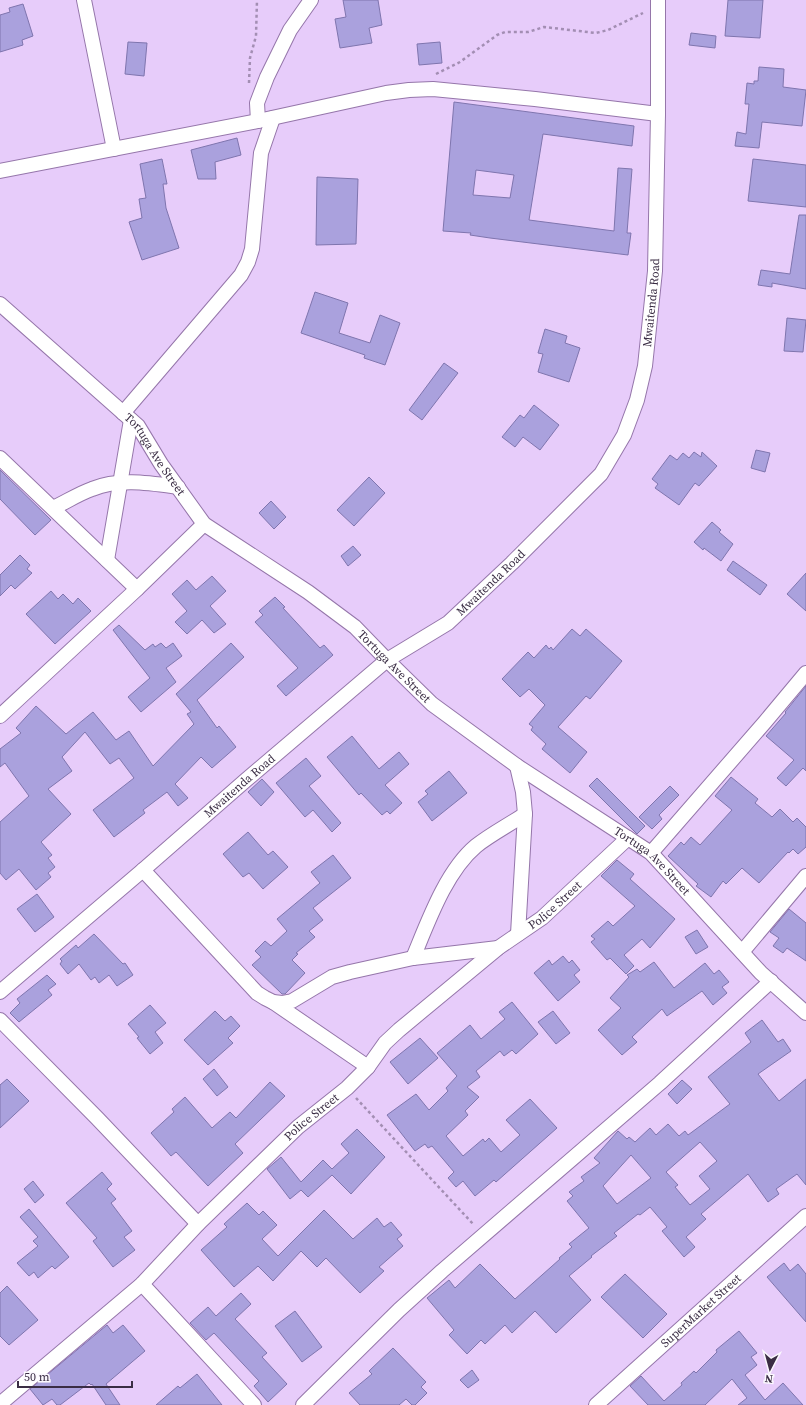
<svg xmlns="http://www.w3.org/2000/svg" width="806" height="1405" viewBox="0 0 806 1405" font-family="'Source Serif 4',serif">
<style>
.building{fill:#aaa1dd;stroke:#7f75ae;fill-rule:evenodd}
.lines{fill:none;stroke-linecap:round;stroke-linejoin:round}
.minor-casing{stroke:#9576aa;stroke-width:16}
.path{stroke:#a38eb3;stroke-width:2.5;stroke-dasharray:3 3;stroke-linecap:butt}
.minor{stroke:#fff;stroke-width:14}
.labels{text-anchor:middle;stroke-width:3.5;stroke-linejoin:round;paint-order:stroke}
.street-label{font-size:12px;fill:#3a2d44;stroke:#fbf8fe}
</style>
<rect width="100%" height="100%" fill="#e7ccfa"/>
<path class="building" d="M343,0H378L382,25L369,28L372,43L340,48L335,19L346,17Z
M728,0H763L760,38L725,36Z
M23,4L33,36L22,40L23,45L0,52V15L10,12L9,8Z
M691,33L716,36L715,48L689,45Z
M128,42L147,43L144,76L125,74Z
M440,42L442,63L419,65L417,44Z
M759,67L784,69L783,87L806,90L802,126L762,122L759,148L735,146L737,132L746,134L749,104H745L747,83L754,84V81H758Z
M454,102L634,126L632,146L543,134L529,220L614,231L618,168L632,169L627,233H631L628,255L490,238L470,235L471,233L443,231ZM476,170L514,175L510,198L473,195Z
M237,138L241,155L215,162L216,179H198L191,150Z
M162,159L167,184H163L166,208L179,248L142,260L129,222L142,218L139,199L146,198L140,164Z
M753,159L806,165V207L748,201Z
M317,177L358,179L356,244L316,245Z
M799,215H806V289L772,283V287L758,285L761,270L790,274Z
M315,292L348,303L339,333L370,343L380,315L400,323L385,365L364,358L365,355L301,333Z
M787,318L806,320L803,352L784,351Z
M545,329L567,336L565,343L580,348L569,382L538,372L543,354L538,353Z
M444,363L458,373L422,420L409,410Z
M534,405L559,425L540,450L523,437L515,447L502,437L520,415L524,418Z
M756,450L770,453L765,472L751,468Z
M694,452L701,457L702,452L717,466L699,486L695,483L679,505L655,488L658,484L652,479L670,455L677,460L683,453L689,458Z
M0,470L51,520L35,535L0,499Z
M369,477L385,493L354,526L337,510Z
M271,501L286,517L274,529L259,513Z
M712,522L721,530L719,532L733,544L721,561L704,548L703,550L694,542Z
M353,546L361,555L348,566L341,556Z
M20,555L30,565L27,569L32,573L15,589L11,585L0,596V575Z
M733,561L767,585L760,595L727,570Z
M806,573V611L787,594Z
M212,576L226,591L210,606L226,624L214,633L202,620L187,634L175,622L187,611L172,594L187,580L196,590Z
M51,591L58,599L63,594L73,604L78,598L91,611L55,644L26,614Z
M275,597L285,607L283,608L320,648L324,645L333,655L286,696L277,686L298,668L255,622L263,615L259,611Z
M119,625L145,650L153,644L155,647L161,643L166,648L173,643L182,656L166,668L176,682L141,712L128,697L150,678L113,630Z
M572,629L580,636L586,629L622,661L590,699L586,696L558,727L587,752L570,773L542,749L546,744L531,730L533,727L529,724L545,705L529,689L520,697L502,679L528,652L534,658L546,645L549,649L551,647L553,650Z
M231,643L244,657L197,700L217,728L219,726L236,747L212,768L201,757L175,784L188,798L178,806L167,792L143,810L145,813L114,837L93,810L134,778L119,758L110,764L85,732L62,757L72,771L48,789L71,814L41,842L52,855L48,858L55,867L48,873L51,877L36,890L19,869L6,880L0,873V822L29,796L5,763L0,767V749L21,733L16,728L36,706L66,734L93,712L116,740L129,731L153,766L194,724L187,714L191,712L176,694Z
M806,686V771L803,768L786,786L777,778L794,760L766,736L786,713L785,712Z
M352,736L379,769L399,752L409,764L385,785L402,803L390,814L387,811L382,815L361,793L359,795L327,757Z
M306,758L321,776L309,786L341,823L332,832L313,810L305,817L276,783Z
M449,771L467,793L432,821L418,802L428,794L425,791Z
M731,777L758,799L755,803L772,817L780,809L793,822L797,818L806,827V847L798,854L793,849L789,853L788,852L759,883L742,868L726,884L723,881L711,897L696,886L698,884L668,856L681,842L684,845L691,837L700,845L732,810L715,796Z
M597,778L645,826L637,834L589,786Z
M262,779L274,792L261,806L248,792Z
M670,786L679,795L659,815L662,819L652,829L639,817Z
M248,832L268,855L273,851L288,867L263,889L249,873L243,877L223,854Z
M333,855L351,878L313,908L323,920L309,931L315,937L296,953L298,954L292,960L305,973L285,994H282L252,965L261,957L255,951L265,941L271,946L287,931L277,919L320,883L311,872Z
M617,860L634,874L630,879L675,919L650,948L642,939L624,955L634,966L626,974L610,958L607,960L591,942L595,939L591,936L608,921L613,926L635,906L601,876Z
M37,894L54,917L35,932L17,909Z
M789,909L806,923V961L787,948L783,953L773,946L779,938L770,932Z
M697,930L708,947L696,954L685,937Z
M94,934L123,964L125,963L133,975L117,986L109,975L99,983L95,977L91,980L79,964L68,974L60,964L62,961L60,959L76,945L78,948Z
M563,956L569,963L572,960L580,970L574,975L580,982L558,1001L534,973L549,960L552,965Z
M654,962L674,988L705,963L714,974L719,970L729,982L722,987L727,993L713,1005L702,991L667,1016L662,1009L632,1037L637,1042L622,1055L598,1030L621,1008L610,998L629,977L627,975L637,969L640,972Z
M47,975L56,984L48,990L52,995L19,1022L10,1013L20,1003L17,999Z
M512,1002L538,1034L516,1054L512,1050L504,1056L500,1051L476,1071L480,1077L467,1087L479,1097L465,1111L468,1115L446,1136L463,1156L483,1139L485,1142L489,1138L501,1152L520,1135L506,1120L530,1099L557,1128L496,1182L494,1180L475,1196L463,1181L456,1187L448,1178L454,1172L432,1146L428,1148L425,1144L415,1151L387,1115L416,1094L429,1110L448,1091L446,1088L457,1076L437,1053L470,1025L481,1039L505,1019L499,1012Z
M150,1005L166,1023L155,1032L163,1043L150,1054L137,1038L139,1037L128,1024Z
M215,1011L225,1021L231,1016L240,1026L228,1038L233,1043L208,1065L184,1040Z
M553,1011L570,1033L556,1044L538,1022Z
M762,1020L778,1042L783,1039L791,1051L758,1074L779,1101L806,1079V1185L797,1174L776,1189L779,1194L768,1202L748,1174L701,1214L706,1219L686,1237L695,1247L684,1257L662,1231L667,1227L650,1207L640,1215L638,1214L614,1233L617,1236L591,1256L592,1257L569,1276L591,1300L556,1333L535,1311L512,1333L505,1325L485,1344L481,1340L467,1354L449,1335L454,1330L427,1298L449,1280L455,1288L480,1264L515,1299L560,1259L559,1258L572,1247L569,1244L589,1228L567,1201L573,1196L569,1192L584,1181L581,1177L600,1163L594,1158L618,1131L627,1139L629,1137L635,1142L650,1128L656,1135L668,1124L679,1136L685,1131L688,1135L730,1104L708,1077L751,1042L745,1033ZM700,1142L717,1161L699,1176L710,1189L690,1205L675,1187L678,1185L666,1172ZM631,1155L651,1178L617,1204L603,1186Z
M420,1038L438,1058L408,1084L390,1062Z
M214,1069L228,1087L217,1096L203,1079Z
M7,1079L29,1101L0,1128V1085Z
M682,1080L692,1089L677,1104L668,1094Z
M270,1082L285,1096L235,1144L243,1153L208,1186L176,1152L171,1156L151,1133L174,1112L172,1109L185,1097L212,1128L230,1112L236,1118Z
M357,1129L385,1157L351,1194L332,1175L308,1197L301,1190L290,1199L267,1169L281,1157L301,1182L323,1160L332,1169L349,1153L341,1144Z
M102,1172L112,1184L107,1189L116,1199L111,1203L132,1231L124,1237L135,1250L113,1267L93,1241L97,1238L66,1203Z
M33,1181L44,1195L35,1203L24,1189Z
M247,1203L259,1215L263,1211L277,1225L262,1239L278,1256L324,1210L353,1239L377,1218L384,1227L391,1222L402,1235L397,1239L403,1246L379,1267L384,1271L360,1293L326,1258L317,1267L301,1251L273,1281L258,1266L234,1287L201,1250L227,1227L224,1224Z
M29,1209L69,1257L55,1269L52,1266L38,1278L34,1272L29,1276L17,1263L38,1246L33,1241L38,1237L20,1217Z
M784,1263L790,1271L798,1264L806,1274V1322L767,1277Z
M625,1274L667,1314L643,1338L601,1297Z
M7,1286L38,1320L9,1345L0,1336V1293Z
M241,1293L251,1304L235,1319L267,1353L262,1357L287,1384L268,1402L254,1386L259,1381L214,1333L206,1340L190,1323L208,1307L216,1316Z
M295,1311L322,1347L302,1362L275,1326Z
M107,1325L113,1333L123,1325L145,1351L106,1384L120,1405H106L92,1384L91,1385L89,1383L60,1405H57L52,1399L43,1405L30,1389Z
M739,1331L757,1353L751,1357L757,1365L745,1375L765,1400L783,1383L803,1405H738L747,1398L732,1379L705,1405H648L630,1386L641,1376L664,1401L682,1385L681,1383L694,1371L696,1373L717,1352L716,1350Z
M393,1348L426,1382L421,1387L427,1393L415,1405H412L406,1399L399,1405H360L349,1393L372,1374L369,1371Z
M472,1370L479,1380L468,1388L460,1380Z
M197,1374L222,1405H156L178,1386L180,1388Z"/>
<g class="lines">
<g class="minor-casing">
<g id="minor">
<path d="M84,0L114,149"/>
<path d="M258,121L257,103L267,77L290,30L311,0"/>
<path d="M0,171L258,121L386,93L409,90L433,89L535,99L658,114"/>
<path id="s1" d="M0,304L138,426L161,464L204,524L308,592L355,627L387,660L432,704L517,766L651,853L761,973L806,1013"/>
<path d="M123,413L241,275L248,262L252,249L261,153L273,118"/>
<path d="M0,458L137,589"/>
<path d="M53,508C66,502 78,494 92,489C119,478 149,483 178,487"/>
<path d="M107,560L131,420"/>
<path d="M0,716L137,589L204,524"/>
<path d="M517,766L523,792L525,814L518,934"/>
<path d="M651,853L765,722L806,673"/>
<path d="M143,870L257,993L265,998L273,1002L282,1003L292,1001L332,977L350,972L413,958L498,948"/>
<path d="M742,952L806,876"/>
<path d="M413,958C428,922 446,871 476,846C491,834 509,825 525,814"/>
<path id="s2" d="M0,992L143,870L246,780L387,660L448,623L512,563L601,474L624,435L637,400L645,366L655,271L658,114V0"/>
<path d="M273,1002L368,1067"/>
<path d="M0,1020L97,1118L198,1224"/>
<path d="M142,1284L254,1405"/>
<path id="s3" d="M0,1404L142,1284L198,1224L298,1127L347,1088L368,1067L385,1043L399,1030L498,948L542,918L628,838"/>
<path d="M303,1405L399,1310L442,1271L660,1083L771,981"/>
<path id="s4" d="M596,1405L806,1216"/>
</g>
</g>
<path class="path" d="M436,74L460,62L497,35L505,32H528L544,27L596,33L608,30L643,13
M249,83L250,58L256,36L257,0
M356,1098L474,1225"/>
<use href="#minor" class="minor"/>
</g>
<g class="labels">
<g class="street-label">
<text dy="4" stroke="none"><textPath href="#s2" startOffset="976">Mwaitenda Road</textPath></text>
<text dy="4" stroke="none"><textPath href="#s1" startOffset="217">Tortuga Ave Street</textPath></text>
<text dy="4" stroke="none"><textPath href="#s2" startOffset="640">Mwaitenda Road</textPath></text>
<text dy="4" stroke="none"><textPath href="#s1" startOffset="541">Tortuga Ave Street</textPath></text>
<text dy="4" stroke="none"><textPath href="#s2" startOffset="316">Mwaitenda Road</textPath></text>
<text dy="4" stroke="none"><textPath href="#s1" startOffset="865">Tortuga Ave Street</textPath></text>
<text dy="4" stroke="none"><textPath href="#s3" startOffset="748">Police Street</textPath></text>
<text dy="4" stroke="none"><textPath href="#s3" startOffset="424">Police Street</textPath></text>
<text dy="4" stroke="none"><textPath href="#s4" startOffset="141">SuperMarket Street</textPath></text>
</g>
</g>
<g transform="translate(770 1369) rotate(186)" stroke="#fbf8fe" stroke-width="3" paint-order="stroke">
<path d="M0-3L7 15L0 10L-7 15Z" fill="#3a2d44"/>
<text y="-6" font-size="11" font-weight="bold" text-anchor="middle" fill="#3a2d44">N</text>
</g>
<path d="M18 1381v6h114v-6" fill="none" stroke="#3a2d44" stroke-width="2"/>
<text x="24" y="1381" font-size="12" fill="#3a2d44" stroke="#fbf8fe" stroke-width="3" paint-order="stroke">50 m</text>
</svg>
